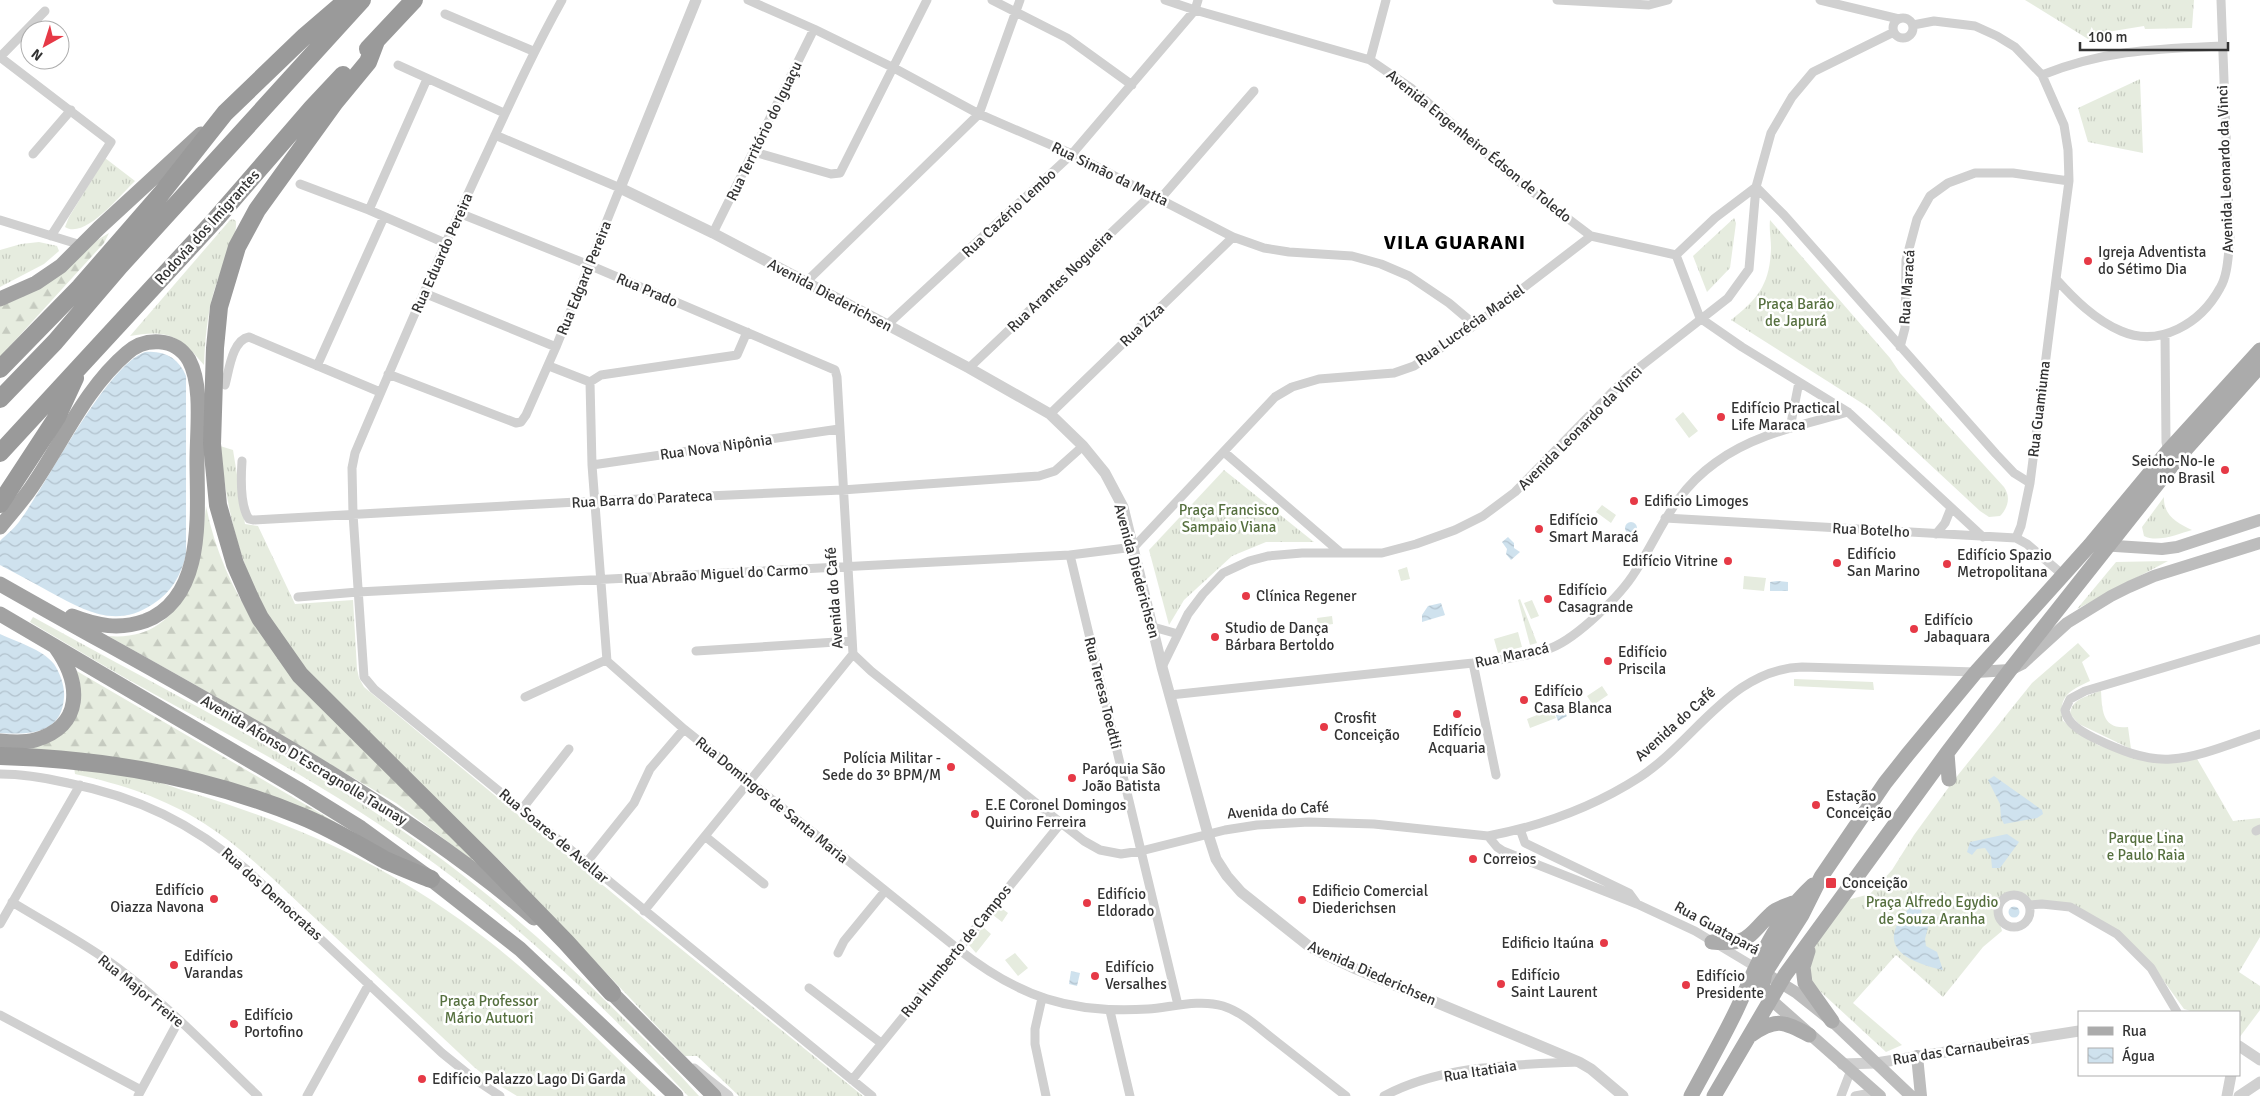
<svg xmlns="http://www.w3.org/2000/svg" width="2260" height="1096" viewBox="0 0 2260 1096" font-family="Signika,sans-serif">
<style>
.grass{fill:url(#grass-tufts)}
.forest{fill:url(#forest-firs)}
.garden{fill:#e6ecdf}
.water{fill:url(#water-waves)}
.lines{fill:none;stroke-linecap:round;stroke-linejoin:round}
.minor{stroke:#d0d0d0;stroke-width:9}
.tertiary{stroke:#d0d0d0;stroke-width:11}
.secondary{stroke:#bdbdbd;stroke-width:12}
.primary{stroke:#ababab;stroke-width:15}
.trunk{stroke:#a2a2a2;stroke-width:15}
.motorway{stroke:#9a9a9a;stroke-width:18}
.poi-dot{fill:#e63946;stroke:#fff;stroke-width:2}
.labels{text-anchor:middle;stroke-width:5;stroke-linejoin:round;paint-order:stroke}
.street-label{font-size:15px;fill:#333;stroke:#fff}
.poi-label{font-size:15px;fill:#333;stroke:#fff;text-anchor:start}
.park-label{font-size:15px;fill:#56703f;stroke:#fff}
.district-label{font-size:20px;font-weight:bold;letter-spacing:1px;fill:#000;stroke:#fff}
</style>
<defs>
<pattern id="grass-tufts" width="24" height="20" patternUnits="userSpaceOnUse" patternTransform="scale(1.25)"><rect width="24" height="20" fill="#e6ecdf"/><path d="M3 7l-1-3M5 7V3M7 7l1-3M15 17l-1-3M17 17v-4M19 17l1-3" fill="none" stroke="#c6cbc0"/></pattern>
<pattern id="forest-firs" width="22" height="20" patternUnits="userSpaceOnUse" patternTransform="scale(1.25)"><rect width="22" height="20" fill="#e6ecdf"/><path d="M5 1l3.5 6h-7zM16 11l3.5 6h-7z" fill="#c6cbc0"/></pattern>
<pattern id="water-waves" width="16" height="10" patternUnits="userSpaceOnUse" patternTransform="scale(1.25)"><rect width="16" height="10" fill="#cfe2ee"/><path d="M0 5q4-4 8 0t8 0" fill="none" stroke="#b2c2cd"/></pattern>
</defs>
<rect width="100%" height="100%" fill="#fff"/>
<path class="grass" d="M2025,0H2194L2192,28L2145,29L2144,26L2095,34L2096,37L2088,39Z
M2140,79L2143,153L2088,142L2078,108Z
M105,158L135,181C121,194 85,240 65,227L69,217Z
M1734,218L1736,223L1730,268L1707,292L1693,256Z
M233,219L236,221C237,245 221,268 214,291C207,315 205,341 204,365C180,336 168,329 130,336L230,220Z
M1770,220L1890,358L1900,373L2004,487C2011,497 2008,508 2000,516L1989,517L1980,511L1868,407L1731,320C1758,299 1770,284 1771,248C1771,239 1769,229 1770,220Z
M39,242L57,246L59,251L44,264L0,287V250L21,244Z
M220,446L233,450L245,524L258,526L295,604L353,600L357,669L359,678L364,687L639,915L863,1096H739L697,1056H685L501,862L328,698C258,623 230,547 220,446Z
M1224,470L1314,542H1266L1232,556L1184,600L1169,625L1149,550Z
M2164,497C2163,515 2177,523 2192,530C2178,534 2157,543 2144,536L2142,527Z
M2168,561L2077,609L2116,562Z
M1520,599L1537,643L1530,645L1518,600Z
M33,617C150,682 270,742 382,817C471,876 551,946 627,1022C651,1046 676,1070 699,1096H688C590,990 482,890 360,812C294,769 223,732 154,694C112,671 71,646 30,622Z
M2078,643L2090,656L2082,662L2090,681C2069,691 2058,696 2063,721L2098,745L2139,759L2196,757L2233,821L2260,818V937L2239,972L2260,986V1010L2239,1038V1012H2194L2184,1009L2153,966L2083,911L2032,903L2023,895L2013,892L2002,897L1996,909L2002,931L1983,947L1943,997L1896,955L1853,1003L1902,1045L1886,1052L1809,981L1806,963L1821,932L1847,900L1870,894L1892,870L1914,835L1954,780L2032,683Z
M2101,690C2102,710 2102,730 2128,727L2131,749L2079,724L2070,714C2072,697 2089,697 2101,690Z
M74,767C99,771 125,773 149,779C164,783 177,789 192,793C304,827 397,869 490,942C549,988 602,1044 656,1096H517L489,1079L474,1067C422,1018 369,969 317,920C281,887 246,850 205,824C165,798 121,784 75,774Z"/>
<path class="forest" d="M109,233L104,243L0,357V306L20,298L99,239Z
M206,506C218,567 248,619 286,668L477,860L476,863L396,803L192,683L108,636C184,643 201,565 206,506Z
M75,670L337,823L29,748L65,729Z"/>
<path class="garden" d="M1683,412L1698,431L1689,438L1675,419Z
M1602,505L1616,515L1611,523L1596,512Z
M1407,567L1410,579L1401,581L1398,570Z
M1744,576L1766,578L1764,591L1743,589Z
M1532,600L1539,616L1531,619L1524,603Z
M1332,616L1333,624L1318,626L1317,618Z
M1518,632L1522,647L1498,653L1494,639Z
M1794,679L1873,682L1874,690L1794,686Z
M1602,686L1608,695L1593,705L1587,696Z
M1552,709L1556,718L1530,728L1527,719Z
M1000,907L1008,913L1002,922L993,915Z
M983,927L991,934L976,953L969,945Z
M1015,953L1028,968L1018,976L1005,960Z"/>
<path class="water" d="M145,352C164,350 179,358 186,376V555C181,575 171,593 153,604C116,629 85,611 50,592C34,583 17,574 0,565V541C7,534 16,527 21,519C48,482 106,366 145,352Z
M1625 528a6 6 0 1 1 12 0a6 6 0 1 1-12 0Z
M1508,537L1514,543V548L1520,552L1511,560L1506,554L1507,549L1502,542Z
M1777,581L1788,582V591H1770V582Z
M1441,603L1445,615L1422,622V615L1428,606Z
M0,634C17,642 42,649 54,664C60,673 65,686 64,697C62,734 30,735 0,733Z
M1561,705L1567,716L1558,721L1554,710Z
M1994,776L2042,810L2043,814L2037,818L2004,824L2001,818L2000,804L1988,780Z
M2007,834L2019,842L2000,868H1992L1991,857L1985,848L1977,849L1972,855L1967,852L1970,842Z
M1920,898L1922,906L1921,917L1929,924L1925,939L1926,946L1937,952L1943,970C1890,958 1876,937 1920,898Z
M2008.5 912a5.5 5.5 0 1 1 11 0a5.5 5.5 0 1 1-11 0Z
M1071,971L1080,973L1077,986L1069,984Z"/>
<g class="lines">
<path class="minor" d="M562,0C533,52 510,103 485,157C439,255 397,354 355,453L352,468L353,514L364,677L374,689L872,1096
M748,0L814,29L894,68L979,114L1072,154L1233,237L1264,248L1289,252L1352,256L1381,264L1409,276L1449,303L1475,325
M992,0L1067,38L1132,85
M1165,0L1195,10L1370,60L1411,88L1513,177L1591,236L1676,255
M1557,0L1649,5L1668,0
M1820,0L1899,19
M445,14L533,51
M1893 28a10 10 0 1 1 20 0a10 10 0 1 1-20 0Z
M1913,25L1934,21L1975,26L1997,36L2015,47L2042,75L2064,125L2068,150L2069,181L2056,279C2074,299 2095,320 2121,331C2160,348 2201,323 2220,288C2228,275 2228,255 2230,240L2221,0
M0,57L111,142L51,236
M0,57L45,11
M1370,60L1386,0
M398,65L504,113
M2042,75C2105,50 2154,49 2221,46
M754,152L831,174L840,173L927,0
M33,154L71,110
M300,184L369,210L445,243
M1756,187L1715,218L1676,255L1700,318L1742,347L1848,412L1983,537
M1756,187L1784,215L1996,454L2014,473L2030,483
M1161,198L1254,91
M369,210L427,79
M459,213L589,265L835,370L837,377L853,654L871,671L1061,823L1084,841L1100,850L1121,854L1141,851L1225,830L1257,825L1309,822L1374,824L1488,836C1541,826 1595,806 1640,777C1695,741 1731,669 1802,667L1976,672
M0,220L81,245
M713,233L814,29
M806,282L979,114L1020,0
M424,293L556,347
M887,325L1072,154L1195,10L1198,0
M747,332L737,355L601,375L590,382L592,465L607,661L684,729L958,949C1019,997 1070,1014 1148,1009C1172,1007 1200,999 1223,1006C1243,1012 1261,1030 1277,1042C1300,1060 1323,1078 1346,1096
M2165,335L2166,442L2168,452
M1900,347L1905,328L1906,260L1917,219L1930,196L1948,183L1975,173H2013L2069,181
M317,366L384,217
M549,366L590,382
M969,368L1152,194
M388,374L516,423L521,422L526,415L556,347L620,188L495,135
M225,385C229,371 232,340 249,337L380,392
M1050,414L1233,237
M1790,428L1799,382
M1224,452L1341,553
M242,461C241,476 240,506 249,519L253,520L595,501L842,490L1039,476L1055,471L1083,446
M592,465L839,429
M1665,518L2016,538L2027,544L2063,575
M1936,534L1945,523L1951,508
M2016,538L2021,526L2030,483L2056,279
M1070,555L1178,1005
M298,597L358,592L1070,555L1134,547L1275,397L1292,387L1319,379L1394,373L1414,366L1475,325L1591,236
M1153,627L1178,634
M2260,639L2085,691L2070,699L2065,710C2067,724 2082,732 2094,738C2117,749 2145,761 2171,759C2201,757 2232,743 2260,734
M696,651L852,641
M1473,663L1496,775
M1162,667L1188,614L1203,594L1223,573L1249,561L1268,556L1302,553H1382L1416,544L1455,530L1483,516L1515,492L1627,377L1728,298L1749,269L1756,187L1771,133L1792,97L1813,72L1894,32
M1170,695L1473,663C1499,660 1527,657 1551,648C1577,638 1621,595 1635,572C1662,530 1672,494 1715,463C1754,434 1803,425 1848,412
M525,697L606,660
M0,774C23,774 46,778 68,783C138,797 192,823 247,870L442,1053L473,1078L500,1096
M522,809L569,749
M1520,829L1525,843L1629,893L1637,904
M2256,831L2260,829
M1488,836L1497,847L1503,851L1637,904L1695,931L1755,967
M706,837L764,884
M586,863L634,803L650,769L684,729
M1998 911a16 16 0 1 1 32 0a16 16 0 1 1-32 0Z
M12,902C43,921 75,938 104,958C160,997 209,1049 258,1096
M2030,905L2042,904L2070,907L2117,934L2151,968L2177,1012
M644,911L853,654
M0,924L80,785
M838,953L844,941L885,891
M809,988L881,1043
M1042,998L1035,1029V1044L1046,1096
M1110,1011L1130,1096
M0,1015L141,1090
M852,1080L1061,823
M138,1096L179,1020
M307,1096L369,984
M1384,1096C1442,1065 1513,1065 1577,1062
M1841,1096L1851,1070
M1855,1096L1876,1092"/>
<path class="tertiary" d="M696,0L620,188L713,233L969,368L1050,414L1083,446L1105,473L1123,507L1162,667L1208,834L1216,859L1227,876L1241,892L1310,947L1356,969L1579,1062L1591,1069L1623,1096
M2239,1046L2260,1060
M1842,1064L1876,1063L2079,1031
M694,1069L728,1096
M2227,1096L2231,1075
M2239,1096L2260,1082"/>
<path class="secondary" d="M2100,545L2162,549L2177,547L2260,520
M1976,672L2010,670L2022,664L2067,623L2111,596L2129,587L2154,576L2260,543
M1758,969L1797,993L1832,1021L1911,1096
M1770,999L1880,1096
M1917,1056L1921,1096"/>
<path class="primary" d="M1947,753L1949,779
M1712,942C1751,945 1747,936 1772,913C1777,908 1786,906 1793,903
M1808,951L1803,967L1805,983L1832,1021
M1770,999L1762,988L1765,973L1802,915L1821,877L1885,783L1908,754L1976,672L2090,545L2168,451L2260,350
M1751,1035C1776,1018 1783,1021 1809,1035
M1691,1096C1706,1068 1722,1040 1736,1011C1759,962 1772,923 1813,885
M1714,1096L1785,975L1947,753L2010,670L2177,459L2260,366"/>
<path class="trunk" d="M0,299L36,283L61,266L99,228L201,134
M0,527C12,512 25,498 35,482C64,439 86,388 127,353C145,337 175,337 189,360C203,386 197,430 197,460C197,513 206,598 145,621C119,630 98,626 72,616
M0,584C182,688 372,782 534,918
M0,614L298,789L361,828L423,873L520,949L676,1096
M0,741C11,742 24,743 35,740C84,726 81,683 56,648
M605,986L714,1096"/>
<path class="motorway" d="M376,41L368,62L335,102L257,210L237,247L219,307L215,348L212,444L218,505L235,564L250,598L260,618L300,675L491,865L566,942L612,993
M368,49L414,0
M0,369L80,287L161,194L225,113L305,36L347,0
M0,399L55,342L120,266L362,0
M0,453L215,220L312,108L343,75
M0,504L57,417L75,378
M0,756C103,759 206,777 301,816C331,828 357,844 385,860C400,867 416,873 431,879"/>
</g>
<g class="poi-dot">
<circle cx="2088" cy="261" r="5"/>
<circle cx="1721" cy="417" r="5"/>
<circle cx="2225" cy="470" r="5"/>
<circle cx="1634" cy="501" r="5"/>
<circle cx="1539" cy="529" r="5"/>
<circle cx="1728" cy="561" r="5"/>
<circle cx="1837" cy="563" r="5"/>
<circle cx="1947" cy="564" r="5"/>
<circle cx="1246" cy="596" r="5"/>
<circle cx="1548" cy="599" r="5"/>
<circle cx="1914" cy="629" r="5"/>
<circle cx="1215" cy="637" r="5"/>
<circle cx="1608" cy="661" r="5"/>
<circle cx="1524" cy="700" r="5"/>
<circle cx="1457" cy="714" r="5"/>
<circle cx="1324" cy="727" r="5"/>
<circle cx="951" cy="767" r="5"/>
<circle cx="1072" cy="778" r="5"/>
<circle cx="1816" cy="805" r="5"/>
<circle cx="975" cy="814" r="5"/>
<circle cx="1473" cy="859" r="5"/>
<rect x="1825" y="877" width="12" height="12" rx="2.5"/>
<circle cx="214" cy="899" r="5"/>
<circle cx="1302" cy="900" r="5"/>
<circle cx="1087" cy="903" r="5"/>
<circle cx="1604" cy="943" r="5"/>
<circle cx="174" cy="965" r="5"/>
<circle cx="1095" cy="976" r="5"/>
<circle cx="1501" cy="984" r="5"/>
<circle cx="1686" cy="985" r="5"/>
<circle cx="234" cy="1024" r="5"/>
<circle cx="422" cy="1079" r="5"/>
</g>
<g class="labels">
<g class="street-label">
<text transform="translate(764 131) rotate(-64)" y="5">Rua Território do Iguaçu</text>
<text transform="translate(1479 146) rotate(39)" y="5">Avenida Engenheiro Édson de Toledo</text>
<text transform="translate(2225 169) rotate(-92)" y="5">Avenida Leonardo da Vinci</text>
<text transform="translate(1110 174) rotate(26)" y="5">Rua Simão da Matta</text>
<text transform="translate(1009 213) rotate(-43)" y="5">Rua Cazério Lembo</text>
<text transform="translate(207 227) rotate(-48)" y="5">Rodovia dos Imigrantes</text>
<text transform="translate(442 253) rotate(-66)" y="5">Rua Eduardo Pereira</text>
<text transform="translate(584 278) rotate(-68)" y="5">Rua Edgard Pereira</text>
<text transform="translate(1060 281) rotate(-44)" y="5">Rua Arantes Nogueira</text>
<text transform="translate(1907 287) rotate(-86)" y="5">Rua Maracá</text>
<text transform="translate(647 290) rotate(23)" y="5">Rua Prado</text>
<text transform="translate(830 295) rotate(28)" y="5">Avenida Diederichsen</text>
<text transform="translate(1142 325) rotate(-44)" y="5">Rua Ziza</text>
<text transform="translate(1470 325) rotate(-35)" y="5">Rua Lucrécia Maciel</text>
<text transform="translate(2039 409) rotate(-83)" y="5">Rua Guamiuma</text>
<text transform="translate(1580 428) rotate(-45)" y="5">Avenida Leonardo da Vinci</text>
<text transform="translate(716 447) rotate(-8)" y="5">Rua Nova Nipônia</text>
<text transform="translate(642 499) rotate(-3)" y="5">Rua Barra do Parateca</text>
<text transform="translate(1871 530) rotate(3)" y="5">Rua Botelho</text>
<text transform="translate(1137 571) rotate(75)" y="5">Avenida Diederichsen</text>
<text transform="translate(716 574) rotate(-3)" y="5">Rua Abraão Miguel do Carmo</text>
<text transform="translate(834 598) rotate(-94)" y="5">Avenida do Café</text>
<text transform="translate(1512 655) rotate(-12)" y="5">Rua Maracá</text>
<text transform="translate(1103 693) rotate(76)" y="5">Rua Teresa Toedtli</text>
<text transform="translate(1675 724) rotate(-42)" y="5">Avenida do Café</text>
<text transform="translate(304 760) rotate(31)" y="5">Avenida Afonso D'Escragnolle Taunay</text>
<text transform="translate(772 800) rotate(39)" y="5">Rua Domingos de Santa Maria</text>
<text transform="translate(1278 810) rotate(-4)" y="5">Avenida do Café</text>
<text transform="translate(554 836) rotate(40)" y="5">Rua Soares de Avellar</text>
<text transform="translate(272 894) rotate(42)" y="5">Rua dos Democratas</text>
<text transform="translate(1717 928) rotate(29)" y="5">Rua Guatapará</text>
<text transform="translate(956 951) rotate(-51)" y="5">Rua Humberto de Campos</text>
<text transform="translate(1372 973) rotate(24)" y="5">Avenida Diederichsen</text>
<text transform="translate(141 991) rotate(39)" y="5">Rua Major Freire</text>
<text transform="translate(1961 1049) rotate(-9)" y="5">Rua das Carnaubeiras</text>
<text transform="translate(1480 1071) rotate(-9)" y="5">Rua Itatiaia</text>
</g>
<g class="poi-label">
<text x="2098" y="257">Igreja Adventista<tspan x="2098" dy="17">do Sétimo Dia</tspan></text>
<text x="1731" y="413">Edifício Practical<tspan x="1731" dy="17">Life Maraca</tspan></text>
<text x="2215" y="466" text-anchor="end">Seicho-No-Ie<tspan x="2215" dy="17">no Brasil</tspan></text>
<text x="1644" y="506">Edificio Limoges</text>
<text x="1549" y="525">Edifício<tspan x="1549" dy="17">Smart Maracá</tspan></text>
<text x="1847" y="559">Edifício<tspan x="1847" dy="17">San Marino</tspan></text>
<text x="1957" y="560">Edifício Spazio<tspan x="1957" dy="17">Metropolitana</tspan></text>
<text x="1718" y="566" text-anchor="end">Edifício Vitrine</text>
<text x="1558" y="595">Edifício<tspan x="1558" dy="17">Casagrande</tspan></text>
<text x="1256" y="601">Clínica Regener</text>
<text x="1924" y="625">Edifício<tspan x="1924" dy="17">Jabaquara</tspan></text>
<text x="1225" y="633">Studio de Dança<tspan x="1225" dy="17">Bárbara Bertoldo</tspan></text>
<text x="1618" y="657">Edifício<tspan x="1618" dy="17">Priscila</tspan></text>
<text x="1534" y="696">Edifício<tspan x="1534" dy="17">Casa Blanca</tspan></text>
<text x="1334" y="723">Crosfit<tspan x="1334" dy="17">Conceição</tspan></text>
<text x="1457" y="736" text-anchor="middle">Edifício<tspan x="1457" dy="17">Acquaria</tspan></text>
<text x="941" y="763" text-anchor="end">Polícia Militar -<tspan x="941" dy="17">Sede do 3º BPM/M</tspan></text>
<text x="1082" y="774">Paróquia São<tspan x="1082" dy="17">João Batista</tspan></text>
<text x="1826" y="801">Estação<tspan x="1826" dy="17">Conceição</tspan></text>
<text x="985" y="810">E.E Coronel Domingos<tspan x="985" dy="17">Quirino Ferreira</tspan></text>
<text x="1483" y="864">Correios</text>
<text x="1842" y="888">Conceição</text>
<text x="204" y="895" text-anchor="end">Edifício<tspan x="204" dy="17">Oiazza Navona</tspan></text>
<text x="1312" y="896">Edificio Comercial<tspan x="1312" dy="17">Diederichsen</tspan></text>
<text x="1097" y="899">Edifício<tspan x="1097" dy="17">Eldorado</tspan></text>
<text x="1594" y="948" text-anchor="end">Edificio Itaúna</text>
<text x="184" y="961">Edifício<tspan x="184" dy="17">Varandas</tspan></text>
<text x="1105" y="972">Edifício<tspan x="1105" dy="17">Versalhes</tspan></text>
<text x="1511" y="980">Edifício<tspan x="1511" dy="17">Saint Laurent</tspan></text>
<text x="1696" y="981">Edifício<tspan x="1696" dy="17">Presidente</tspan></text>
<text x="244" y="1020">Edifício<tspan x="244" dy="17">Portofino</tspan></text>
<text x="432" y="1084">Edifício Palazzo Lago Di Garda</text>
</g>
<g class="park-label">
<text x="1796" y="309">Praça Barão<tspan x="1796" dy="17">de Japurá</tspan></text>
<text x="1229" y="515">Praça Francisco<tspan x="1229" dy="17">Sampaio Viana</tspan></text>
<text x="2146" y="843">Parque Lina<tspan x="2146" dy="17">e Paulo Raia</tspan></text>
<text x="1932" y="907">Praça Alfredo Egydio<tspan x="1932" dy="17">de Souza Aranha</tspan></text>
<text x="489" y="1006">Praça Professor<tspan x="489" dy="17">Mário Autuori</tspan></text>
</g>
<g class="district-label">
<text x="1455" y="249">VILA GUARANI</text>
</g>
</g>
<rect x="2078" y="1011" width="162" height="65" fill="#ffffff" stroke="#adadad"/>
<rect x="2088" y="1027" width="25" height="8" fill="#ababab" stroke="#adadad"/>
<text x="2122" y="1036" font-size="15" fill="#333333">Rua</text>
<rect x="2088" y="1048" width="25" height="15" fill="url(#water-waves)" stroke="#adadad"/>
<text x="2122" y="1061" font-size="15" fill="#333333">Água</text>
<g transform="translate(45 45) rotate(219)"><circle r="24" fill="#ffffff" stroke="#adadad"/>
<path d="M0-4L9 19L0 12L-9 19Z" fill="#e63946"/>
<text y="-8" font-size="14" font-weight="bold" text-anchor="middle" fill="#333333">N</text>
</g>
<path d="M2080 42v8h148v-8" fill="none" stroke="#333333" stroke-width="2.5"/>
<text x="2088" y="42" font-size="15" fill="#333333" stroke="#ffffff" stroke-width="4" paint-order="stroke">100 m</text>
</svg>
